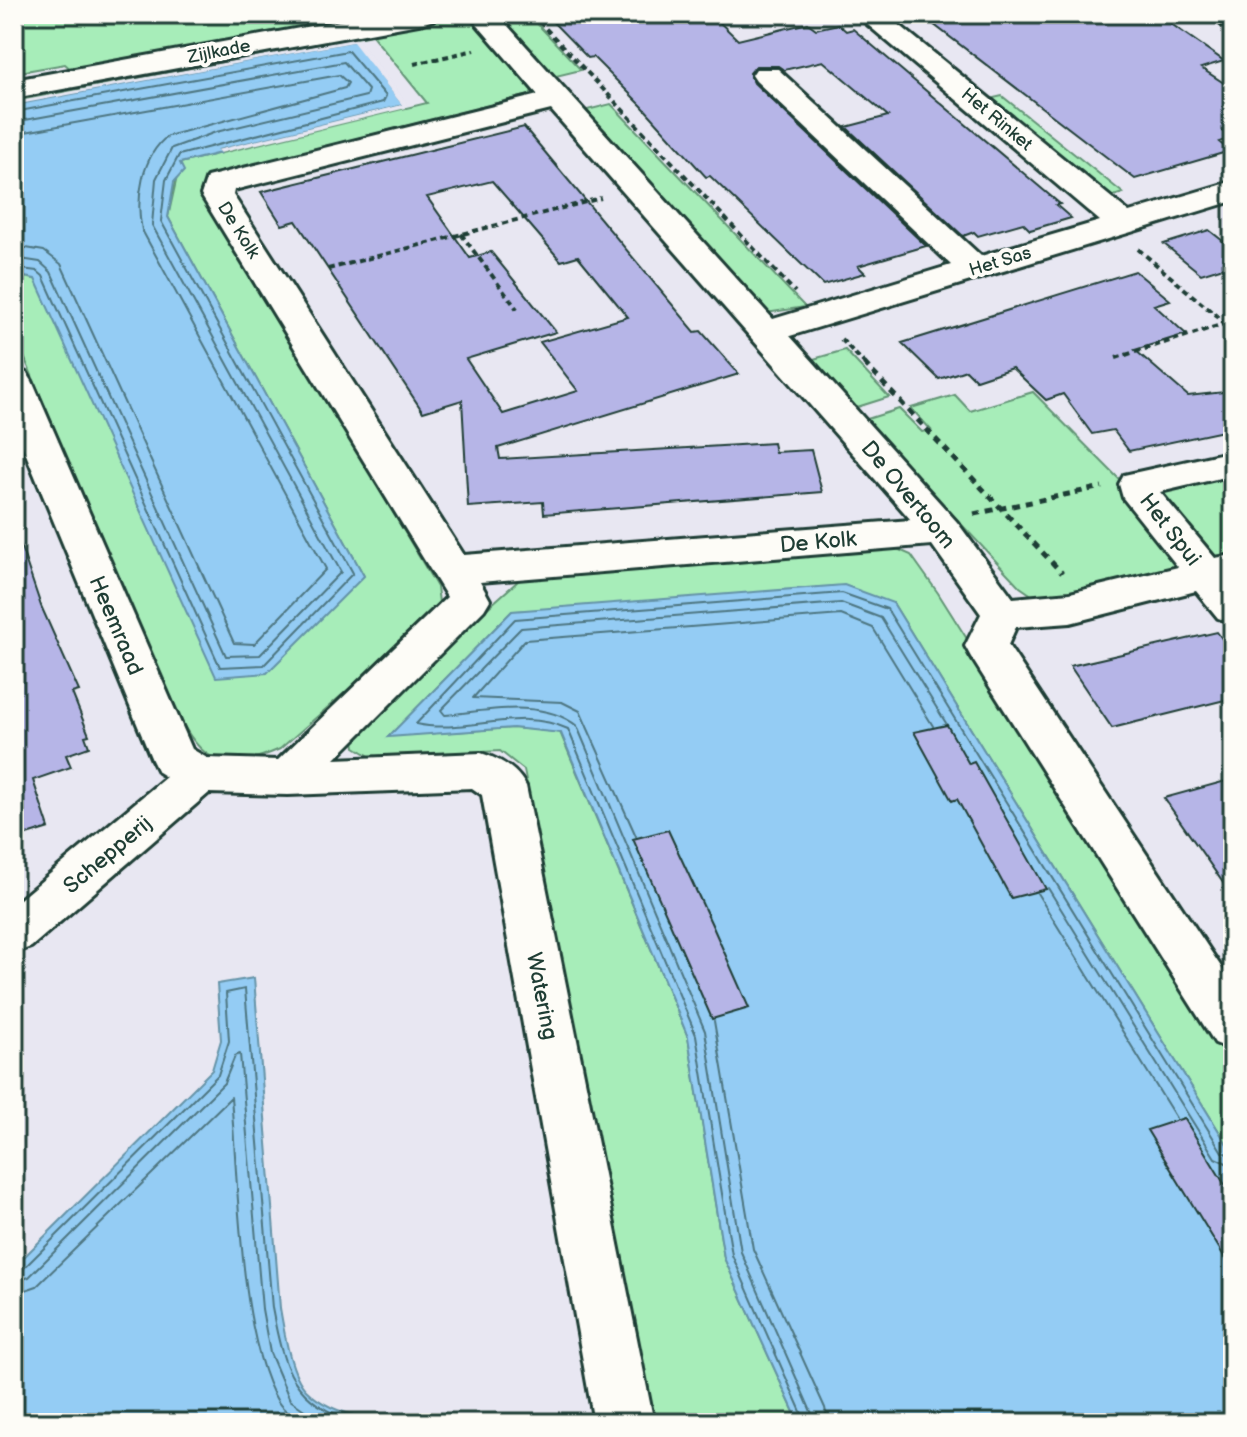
<svg xmlns="http://www.w3.org/2000/svg" width="1247" height="1437" viewBox="0 0 1247 1437" font-family="'Balsamiq Sans',sans-serif">
<style>
.green{fill:#a7edb9;stroke:#639576;stroke-width:2}
.water{fill:#94ccf4;stroke:#6593a7;stroke-width:2}
.pier{fill:#e8e7f2}
.lines{fill:none;stroke-linecap:round;stroke-linejoin:round}
.shore{stroke:#4e7681;stroke-width:2}
.building{fill:#b6b5e7;stroke:#1f3d34;stroke-width:2;fill-rule:evenodd}
.minor-casing{stroke:#1f3d34;stroke-width:6}
.path-far1{stroke:#1f3d34;stroke-width:4;stroke-dasharray:6 4;stroke-linecap:butt}
.path{stroke:#1f3d34;stroke-width:5;stroke-dasharray:7 6;stroke-linecap:butt}
.minor{fill:#fdfcf7;fill-rule:evenodd}
.labels{text-anchor:middle;stroke-width:8;stroke-linejoin:round;paint-order:stroke}
.far-street-label{font-size:18px;fill:#1f3d34;stroke:#fdfcf7}
.street-label{font-size:22px;fill:#1f3d34;stroke:#fdfcf7}
</style>
<rect width="100%" height="100%" fill="#e8e7f2"/>
<filter id="ink" filterUnits="userSpaceOnUse"><feTurbulence type="fractalNoise" baseFrequency=".0125" numOctaves="2"/><feDisplacementMap in="SourceGraphic" scale="16" xChannelSelector="R" yChannelSelector="G"/><feConvolveMatrix kernelMatrix="1 2 1 2 8 2 1 2 1" color-interpolation-filters="sRGB"/></filter>
<g filter="url(#ink)">
<path class="green" d="M14,14H350L334,17L338,22L74,72L65,64L14,73Z
M457,14L471,18L534,86L530,95L218,173L207,179L202,188L437,587L439,602L428,620L280,749C209,780 198,752 167,696L14,333V275L35,279L364,576L168,217L180,163L427,103L372,35L14,102V94Z
M495,14H528L581,70L552,77Z
M1002,96L1123,193L1104,199L985,100Z
M611,104L805,307L766,313L583,111Z
M845,350L889,397L854,408L810,360Z
M1033,392L1119,479L1182,560L1184,570L1061,599L1036,598L1020,587L864,420L899,409L922,432L931,430L911,408L955,395L970,411Z
M1233,469V557L1210,562L1155,491Z
M888,545L911,555L938,593L1233,1060V1154L893,603L512,611L389,736L513,728L560,732L688,1037L724,1258L799,1423H654L524,770L500,751L373,758L355,747L352,728L527,573Z"/>
<path class="water" d="M354,41L403,105L218,150L220,153L180,163L184,171L174,182L168,217L364,576L267,673L216,677L35,279L14,275V105Z
M844,585L893,603L1233,1154V1423H799L724,1258L688,1037L561,733L513,728L388,737L512,611Z
M254,978L280,1308C284,1330 290,1374 306,1390C344,1428 414,1420 462,1423H14V1267L212,1070L221,1040L217,984Z"/>
<path class="pier" d="M356,38L406,103V108L220,153L217,150L402,105L353,42L14,105V102Z"/>
<g class="lines">
<path class="shore" d="M14,112L348,51L386,96L383,102L179,155L166,180L161,221L353,573L264,665L220,667L43,276L37,271L14,268
M14,122L344,62L368,90L366,96L216,132L172,148L156,179L152,225L341,572L260,655L226,656L51,272L40,262L14,258
M14,134L339,75L348,83L345,88L168,136C142,155 135,200 142,230L326,569L254,644L234,643L61,264L44,251L14,246
M636,836L580,711L562,702L473,698L525,640L841,615L873,628L933,726
M1048,888L1215,1158L1233,1166
M1037,893L1176,1118
M714,1021L753,1249L825,1408L828,1423
M14,1272L23,1269L218,1075L229,1041L226,993L245,989L272,1308C284,1371 292,1401 357,1423
M14,1282L29,1277L224,1083L235,1056L240,1054L262,1309L270,1353L290,1400L323,1423
M14,1294L37,1286L231,1097C238,1177 239,1337 278,1402C283,1410 294,1417 301,1423
M806,1423L732,1255L696,1035L568,729C520,706 466,735 416,724L515,619L842,593L887,609L1222,1152L1233,1156
M816,1423L741,1252L705,1031L577,726C543,698 485,711 445,715L441,710L521,628L841,603L881,618L946,723"/>
</g>
<path class="building" d="M545,14H711L738,40L808,23L816,29L838,24L846,31L853,29L1060,204L1056,205L1071,218L1030,230L1023,223L978,236L974,232L963,236L846,127L888,116L823,61L784,70L778,66H756L750,73L754,83L926,246L858,266L865,273L823,285L710,176L706,177L642,106L593,57L588,58Z
M920,14H1157L1224,61L1201,68L1233,89V129L1223,132L1231,138L1219,142L1230,151L1135,179Z
M524,127L695,332L701,331L739,374L498,448L500,459L773,443L775,452L811,450L822,492L544,514L543,502L468,507L462,400L423,412L296,221L282,225L261,192ZM492,181L561,261L578,256L628,317L540,342L578,391L503,414L466,359L556,332L491,252L470,258L427,197Z
M1209,230L1233,249V264L1201,274L1164,244Z
M1135,271L1170,300L1154,305L1186,334L1135,350L1188,396L1233,391V429L1129,451L1113,430L1092,434L1063,394L1046,400L1012,368L976,380L966,370L939,379L902,343Z
M19,541L41,606L79,691L72,693L89,735L85,736L89,747L66,755L71,767L33,780L49,828L14,839V542Z
M1217,632L1233,653V698L1112,728L1070,666Z
M947,725L969,764L974,762L1046,889L1011,898L957,799L952,801L914,732Z
M1233,779V897L1164,798Z
M668,830L713,927L749,1008L712,1019L633,839Z
M1184,1118L1233,1198V1271L1147,1130Z"/>
<g class="lines">
<g class="minor-casing">
<path id="minor" d="M377,14H438L434,20L424,23L14,98V80Z
M468,14H497L773,319L951,265L756,81L752,75L756,69H778L981,256L1100,221L855,14H886L1129,212L1233,181V201L790,336L957,522L1013,598L1070,593L1178,567L1123,498L1119,484L1124,475L1233,451V475L1160,492L1215,558L1233,555V623L1218,618L1196,591L1070,623L1016,627L1008,645L1233,985V1050L1215,1043L971,657L965,646L981,614L932,545L480,582L490,600L484,610L335,759L481,753C500,759 516,768 526,786L654,1423H594L482,795L472,788L288,795L209,793L31,947L14,953V904L166,777L158,772L152,760L14,425V370L27,373L32,381L192,749L207,758L278,760L447,597L201,195L207,177L538,95ZM551,110L911,520L464,555L233,195L234,190Z
M1210,14H1233V29L1223,26Z"/>
</g>
<path class="path-far1" d="M532,14L795,292
M414,64L475,50
M461,234L517,309
M1138,249L1233,330
M328,269L601,198
M841,339L866,365
M1116,358L1224,324"/>
<path class="path" d="M864,363L1062,573
M974,514L1102,487"/>
<use href="#minor" class="minor"/>
</g>
</g>
<g class="labels">
<g class="far-street-label">
<text transform="translate(219 51) rotate(-11)" y="6">Zijlkade</text>
<text transform="translate(997 119) rotate(40)" y="6">Het Rinket</text>
<text transform="translate(239 230) rotate(58)" y="6">De Kolk</text>
<text transform="translate(1000 261) rotate(-17)" y="6">Het Sas</text>
</g>
<g class="street-label">
<text transform="translate(909 494) rotate(50)" y="8">De Overtoom</text>
<text transform="translate(1171 529) rotate(52)" y="8">Het Spui</text>
<text transform="translate(818 541) rotate(-5)" y="8">De Kolk</text>
<text transform="translate(117 625) rotate(67)" y="8">Heemraad</text>
<text transform="translate(107 854) rotate(-40)" y="8">Schepperij</text>
<text transform="translate(543 996) rotate(79)" y="8">Watering</text>
</g>
</g>
<rect width="1247" height="1437" fill="none" stroke="#fdfcf7" stroke-width="48"/>
<rect x="24" y="24" width="1199" height="1389" fill="none" stroke="#1f3d34" stroke-width="3" filter="url(#ink)"/>
</svg>
